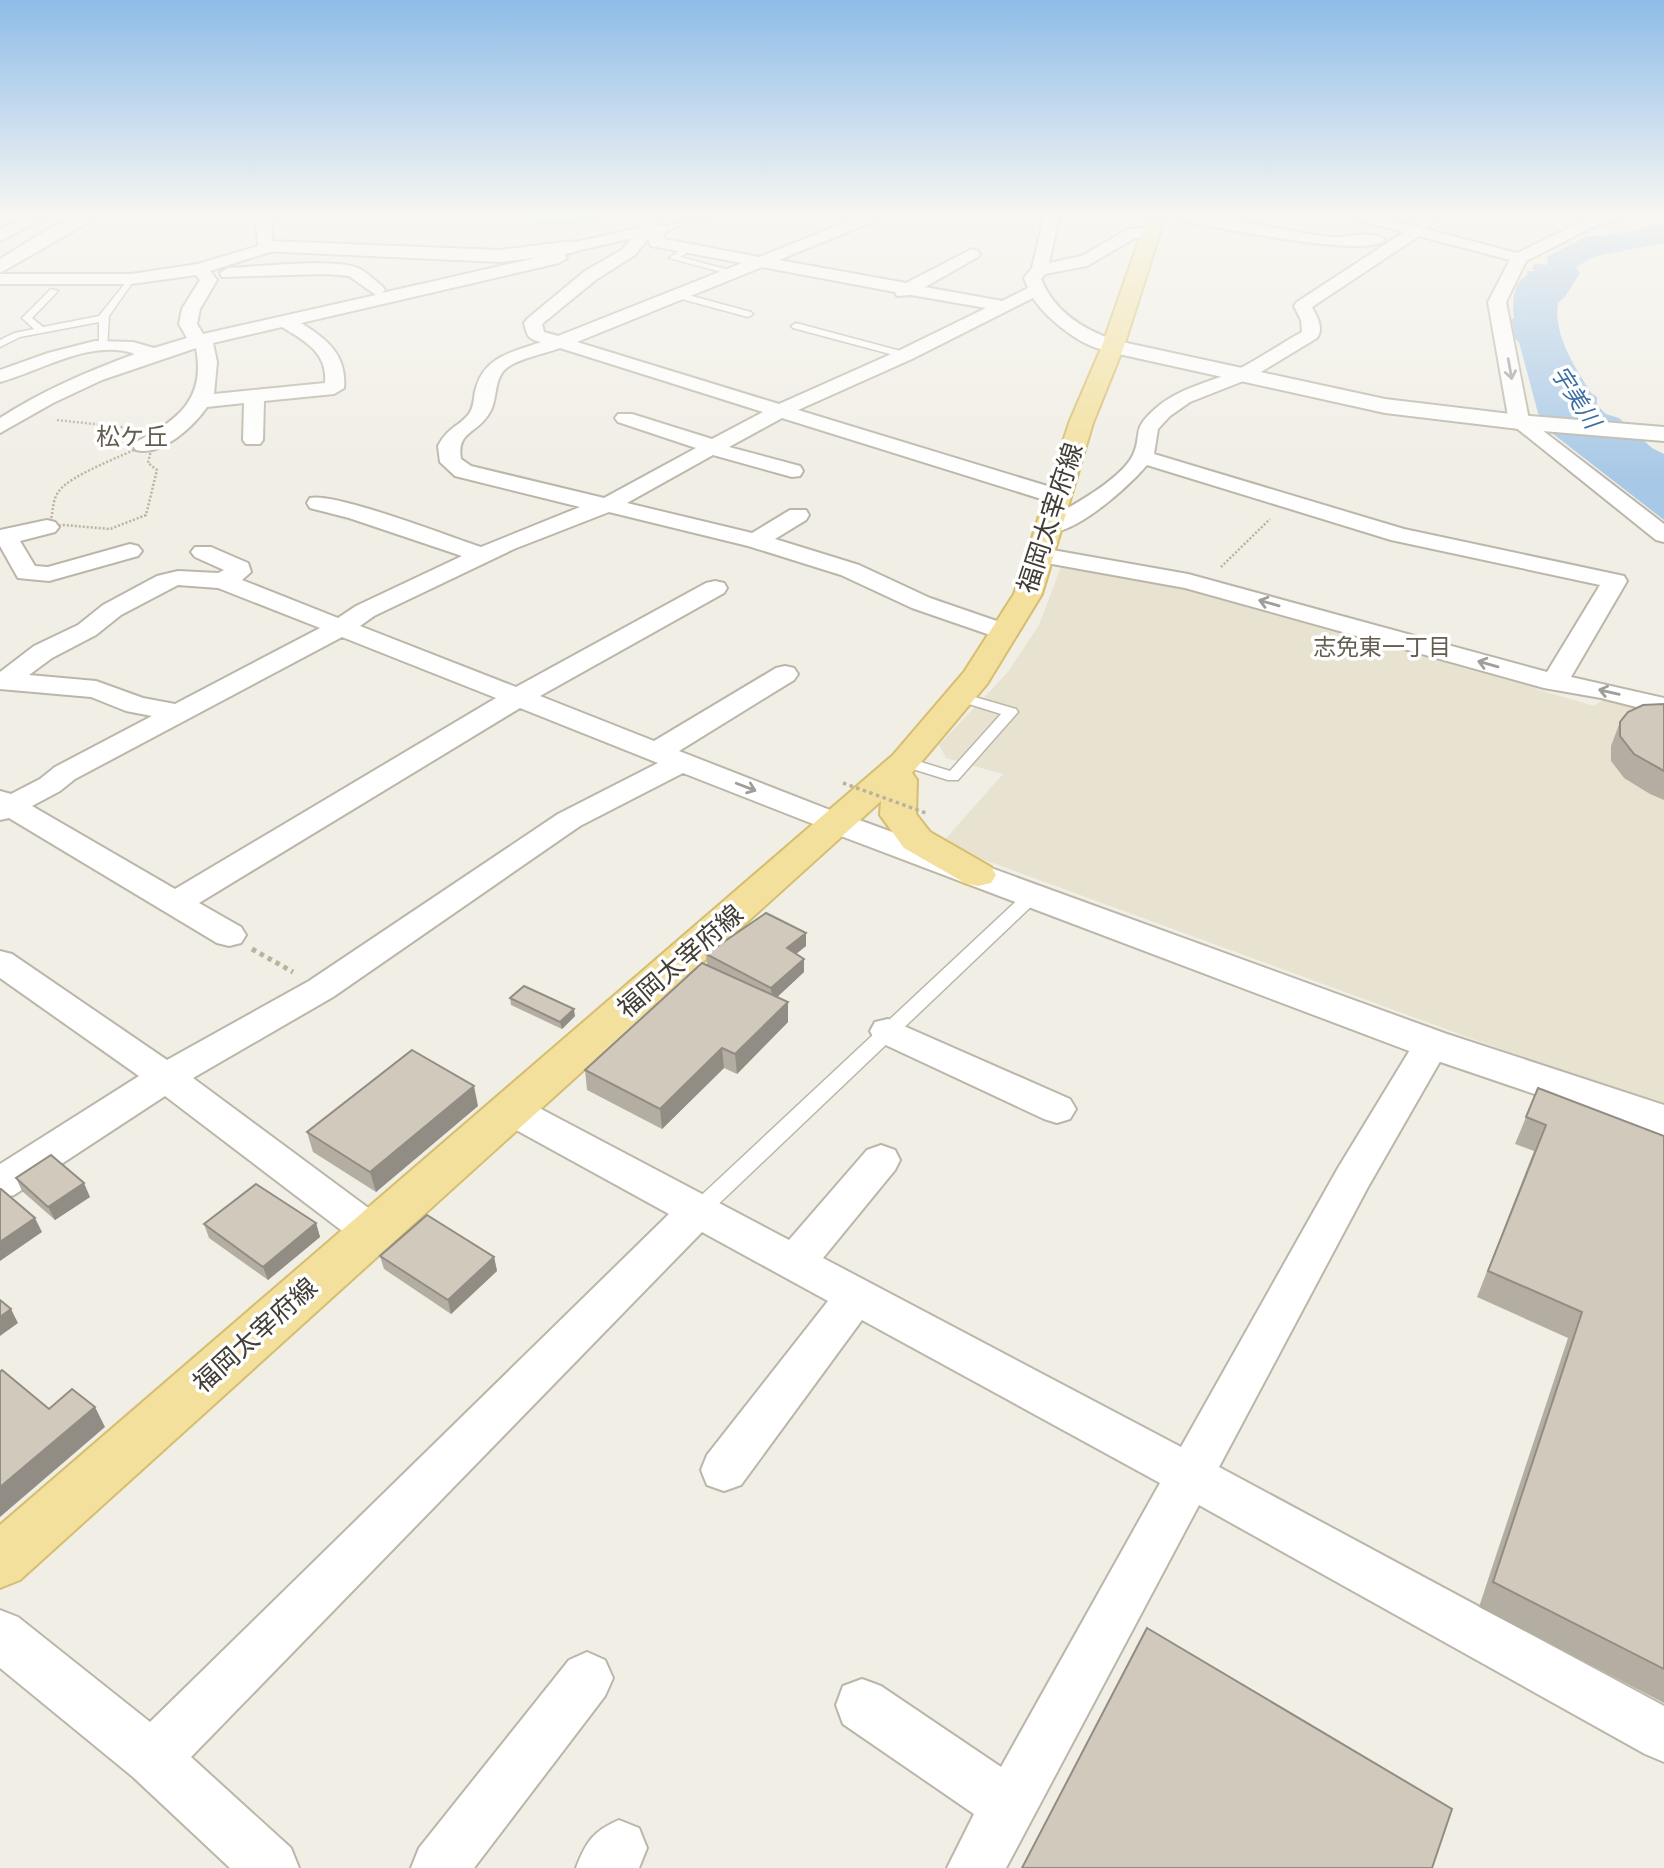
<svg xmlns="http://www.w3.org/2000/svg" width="1664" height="1868" viewBox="0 0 1664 1868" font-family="Jost,'Noto Sans JP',sans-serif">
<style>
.education{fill:#e8e3d0}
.water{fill:#a7c8e7}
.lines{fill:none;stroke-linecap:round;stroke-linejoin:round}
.service-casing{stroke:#bbb6a9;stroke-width:3}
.minor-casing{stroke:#bbb6a9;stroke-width:4}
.tertiary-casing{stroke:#bbb6a9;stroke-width:4}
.primary-casing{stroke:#d5be6e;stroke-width:4}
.path-far1{stroke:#bbb29c;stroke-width:2.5;stroke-dasharray:2 2;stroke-linecap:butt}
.path{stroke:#bbb29c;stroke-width:5;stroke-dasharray:4.5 4.5;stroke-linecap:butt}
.service{fill:#fff;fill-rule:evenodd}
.minor{fill:#fff;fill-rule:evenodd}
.tertiary{fill:#fff;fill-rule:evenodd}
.primary{fill:#f3e09c;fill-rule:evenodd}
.path-bridge{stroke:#bbb29c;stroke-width:3.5;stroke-dasharray:3.5 3.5;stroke-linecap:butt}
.wall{fill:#b4aea2}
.shaded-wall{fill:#928d84}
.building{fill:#d1cabc;stroke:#928d84;stroke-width:2}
.oneway{stroke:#a09e9a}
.labels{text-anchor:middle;stroke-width:7;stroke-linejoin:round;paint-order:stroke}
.far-water-label{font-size:23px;font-style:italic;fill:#3b6fa1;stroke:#fff}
.far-neighbourhood-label{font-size:23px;fill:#645c4e;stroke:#fff}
.far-quarter-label{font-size:24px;fill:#645c4e;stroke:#fff}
.street-label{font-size:26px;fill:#423e35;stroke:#fff}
</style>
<rect width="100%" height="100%" fill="#f0eee5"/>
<path class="education" d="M1062,564L1137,577L1206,595L1520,679L1536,689L1594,706L1605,698L1664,713V1109L941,844L1003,774L946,758L939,745L1008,672L1039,625Z"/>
<path class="water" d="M531,217H617L569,225L539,224Z
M1664,222V243L1596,256L1576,267L1580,273L1565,297L1558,303C1553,336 1576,368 1591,393L1597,397V405L1606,414L1619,418L1652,448L1664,454V520L1548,430L1538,413L1519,342L1513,337L1511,319L1514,318C1512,302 1513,282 1527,275V271H1535L1532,268L1535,264L1547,265L1548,259L1545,258L1585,237L1630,232Z"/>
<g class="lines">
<g class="service-casing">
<path id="service" d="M705,217H718L660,231L656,229Z
M1432,217H1441L1420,233H1414V229Z
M689,245L692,250L680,257L737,272L733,275L669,258Z
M131,276L135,279L109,316L107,348L99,346V322L20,337L0,347V340L14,333L34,329L22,318L51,289L58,291L32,318L43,327L99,316Z
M677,292L751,312L753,314L748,317L674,297L672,295Z
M796,323L908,353L910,355L905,358L793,328L791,326Z
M961,693L1016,709L1018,712L958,780H948L900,765L897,762L905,757L950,771L1001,714L956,700L954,697L956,694Z
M1032,891L1038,892L1040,896L1038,900L706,1216L699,1218L692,1216L688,1210L692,1204L1026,892Z"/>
</g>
<g class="minor-casing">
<path id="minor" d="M26,217H45L0,241V230Z
M262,217H279L272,224V241L278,247L276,250L210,271L217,280L200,309L197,324L203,334L376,295L349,276L326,274L222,277L220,273L228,268C256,267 339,257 360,269C368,273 375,281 382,286L385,290L382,293L549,255L546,250L554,245L560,247L567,258L559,263L301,323C327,339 347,355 344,388L334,394L264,401L263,440L260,444H246L243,440L244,403L207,407C194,426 161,457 136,450L133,446L136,442C178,420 206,399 196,348L102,380L53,403L0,433V418C42,391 88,371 135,354C92,338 41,371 0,382V370L48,353L95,341L133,342L154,348L187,338L179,324L182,309L200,280L196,275L131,284H0V274H131L198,264L258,246L256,223ZM282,327C305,341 328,353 325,383L214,394L217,362L213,343Z
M644,217H658L655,225L665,226L668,229L663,236L664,239L759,257L859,217H879L877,220L779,260L906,283L972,249L978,251L980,254L978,257L925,287L1002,301L1028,288L1024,278L1032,268L1044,217H1059L1049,263L1082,256L1128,229L1157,227L1160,230L1157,233L1133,239L1087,266L1045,274L1041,279C1055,313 1085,331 1120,342L1122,346L1120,350C1092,357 1047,320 1033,298L912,359L798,410L1067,492L1070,497L1067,502H1051L782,418L729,447L800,466L803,471L800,476L792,477L713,455L627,503L752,533L790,510H806L809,515L806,520L775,539L859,565L930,598L1014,627L1018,632L1014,637L1005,640L996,637L912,608L841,575L748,546L609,512L514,549L374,616L360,626L516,687L706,583L715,581L724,583L727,588L724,593L540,696L654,741L776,668L785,666L794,668L798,674L794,680L679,751L848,817L852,823L848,829L837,832L826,829L683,773L580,826L333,997L193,1078L386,1221L392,1232L386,1243L372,1248L358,1243L165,1096L14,1195L0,1199V1164L139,1076L0,978V951L12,954L167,1060L309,981L558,814L658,763L520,708L199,903L241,927L246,935L241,943L229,946L217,943L9,818L0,820V791L11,794L40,779L55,767L152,716L126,711L91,697L0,689V672L34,646L78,625L103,605L157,576L178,571L218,573L224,570L195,557L191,552L195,547H211L248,563L251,572L242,580L338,618L356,606L462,556L349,518L310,508L307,503L310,498C335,492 450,537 481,547L580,507L455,476L440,462L438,446C448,427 457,428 468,415C475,407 473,397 476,388C485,356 513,352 541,342C528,339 527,336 524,323L527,319L585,271L623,249L632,238L572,252L566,250L564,247L566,244L639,228ZM648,239L651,246L742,263L558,336L544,332L542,324L597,279L635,255ZM762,267L895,292L897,296L911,295L986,308L898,351L779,404L577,342ZM560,348L763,412L712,439L632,414H618L615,418L618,422L696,448L604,498L471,466L461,459C456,431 478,434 490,412C498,399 493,377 508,367C521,358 544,354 560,348ZM178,585L218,588L320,628L175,704L143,698L96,681L29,675L52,658L96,635L121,615ZM342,637L496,698L175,889L32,806L60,791L75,779Z
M1179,217C1231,214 1281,232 1332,237C1347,238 1374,229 1385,240C1366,259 1219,227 1187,222Z
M1357,217H1380L1517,253L1587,219L1620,217L1618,220L1597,225L1526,261L1506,302L1529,420L1664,524V542L1656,540L1509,422L1488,302L1510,260L1419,236L1312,307C1317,317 1324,328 1317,338L1251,378L1190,402L1170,416L1158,429L1154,454L1404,529L1624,576L1627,581L1571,677L1664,698V714L1601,698L1544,688L1185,588L1041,562L1033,560L1029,555L1033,550L1041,548L1188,574L1547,672L1600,585L1391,540L1147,465C1129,486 1072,539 1043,532L1039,527L1043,522C1068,508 1120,481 1133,455C1143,434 1130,431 1155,409C1178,388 1209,383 1237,370C1259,359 1280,344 1302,332L1301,320L1294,306L1297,302L1404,232L1359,220Z
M47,520L55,522L59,527L55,532L20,541L35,566L48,567L130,544L138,546L142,551L138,556L49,581L18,578L0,546V530Z
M888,1019L1070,1099L1076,1109L1070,1119L1057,1123L1044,1119L875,1040L870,1031L875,1022Z
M1432,1031L1445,1035L1450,1044L1368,1187L1219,1467L1664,1706V1762L1645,1754L1199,1505L1006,1868H947L974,1814L843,1724L836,1705L843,1686L862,1679L881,1686L1001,1767L1160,1483L862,1320L741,1485L724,1491L707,1485L701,1470L707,1455L828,1301L702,1232L191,1757L291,1848L299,1868H230L133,1777L0,1668V1610L18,1617L150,1722L669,1214L498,1120L492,1110L498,1100L511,1096L524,1100L789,1240L867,1150L881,1145L895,1150L900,1160L895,1170L823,1258L1181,1447L1338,1168L1419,1035Z
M587,1652L605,1660L613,1678L605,1696L474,1868H411L419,1848L569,1660Z
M619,1820L639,1828L647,1848L639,1868H576C586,1842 593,1831 619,1820Z"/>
</g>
<g class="tertiary-casing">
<path id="tertiary" d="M75,217H98L0,273V259L45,231Z
M270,241L499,250L572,241L581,247L572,253L499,262L263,251L261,247Z
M1113,340L1385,399L1519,415L1664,427V441L1519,429L1385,413L1105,351L1102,346L1105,341Z
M837,812L1447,1034L1664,1105V1138L1417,1054L825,830L819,823L825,816Z"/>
</g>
<g class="primary-casing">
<path id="primary" d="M1147,217H1165L1124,346L1093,423L1042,594L987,684L912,773L917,780L916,814L930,832L991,867L996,875L991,883L978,886L965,883L904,848L880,815L881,801L20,1580L0,1588V1525L893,755L964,672L1014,594L1069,423L1102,346Z"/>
</g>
<path class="path-far1" d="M732,220L745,217
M57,420L131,428
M143,446L151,450L148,463L157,470L146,515L110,529L64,525L47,527C55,517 50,503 59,491C69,476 124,455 143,446Z
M1221,567L1270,519"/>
<path class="path" d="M252,949L293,972"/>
<use href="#service" class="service"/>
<use href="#minor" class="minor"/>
<use href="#tertiary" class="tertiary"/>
<use href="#primary" class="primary"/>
<path class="path-bridge" d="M843,783L926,813"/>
</g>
<path class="wall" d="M1664,704V800L1650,794L1624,778L1611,761V746L1620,722Z
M806,933V946L796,954L804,972L777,997L788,1022L737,1074L724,1068L662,1129L587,1090L585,1070L707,965L706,954Z
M510,998L575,1016L562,1029L511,1005Z
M1538,1088L1664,1136V1703L1479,1607L1568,1338L1477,1297L1534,1151L1515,1144Z
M478,1106L376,1192L313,1152L307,1132Z
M16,1178L90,1197L55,1220L22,1191Z
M316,1223L320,1237L268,1280L209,1238L204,1224Z
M380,1256L494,1257L497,1271L451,1314L384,1269Z"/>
<path class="shaded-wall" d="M806,933V946L787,961V948Z
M804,959V972L772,1002L771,988Z
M788,1002V1022L737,1074L735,1054Z
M574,1009L575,1016L562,1029L560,1022Z
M722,1048L724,1068L662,1129L660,1109Z
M474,1086L478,1106L376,1192L370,1172Z
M84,1183L90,1197L55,1220L48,1207Z
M35,1218L42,1232L0,1261V1242Z
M316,1223L320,1237L268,1280L263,1267Z
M494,1257L497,1271L451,1314L448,1300Z
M11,1309L18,1323L0,1336V1317Z
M95,1407L105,1427L0,1517V1487Z"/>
<path class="building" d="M1664,704V771L1634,754L1620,736V722L1628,712L1643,705Z
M766,913L806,933L787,948L804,959L771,988L706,954Z
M702,963L788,1002L735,1054L722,1048L660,1109L585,1070Z
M524,986L574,1009L560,1022L510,998Z
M412,1050L474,1086L370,1172L307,1132Z
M1538,1088L1664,1136V1669L1493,1582L1582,1312L1488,1271L1546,1125L1526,1117Z
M51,1155L84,1183L48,1207L16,1178Z
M256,1184L316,1223L263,1267L204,1224Z
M0,1189H1L35,1218L0,1242Z
M427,1215L494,1257L448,1300L380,1256Z
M0,1300L11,1309L0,1317Z
M2,1370L49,1409L72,1389L95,1407L0,1487V1372Z
M1147,1628L1452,1809L1432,1868H1022Z"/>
<defs><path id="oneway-shaft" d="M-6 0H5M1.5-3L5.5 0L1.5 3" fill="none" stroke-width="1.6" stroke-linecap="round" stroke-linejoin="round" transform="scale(1.75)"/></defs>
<g class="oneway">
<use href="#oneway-shaft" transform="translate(1510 369) rotate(80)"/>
<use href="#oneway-shaft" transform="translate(1269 603) rotate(-164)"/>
<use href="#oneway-shaft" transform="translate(1488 664) rotate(-164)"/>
<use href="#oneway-shaft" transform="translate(1609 692) rotate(-167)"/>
<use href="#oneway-shaft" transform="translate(746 787) rotate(21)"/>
</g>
<linearGradient id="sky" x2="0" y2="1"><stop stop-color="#8ebce8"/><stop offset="0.45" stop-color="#f8f7f3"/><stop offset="1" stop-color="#f8f7f3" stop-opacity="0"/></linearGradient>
<rect width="1664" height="478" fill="url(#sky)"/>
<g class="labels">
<g class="far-water-label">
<text transform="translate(1576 397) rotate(57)" y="8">宇美川</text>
</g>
<g class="far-neighbourhood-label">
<text x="1382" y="655">志免東一丁目</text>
</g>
<g class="far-quarter-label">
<text x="132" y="445">松ケ丘</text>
</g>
<g class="street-label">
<text transform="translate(1050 518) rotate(-72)" y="9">福岡太宰府線</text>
<text transform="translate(680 961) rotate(-41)" y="9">福岡太宰府線</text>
<text transform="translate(255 1335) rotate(-42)" y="9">福岡太宰府線</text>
</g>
</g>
</svg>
